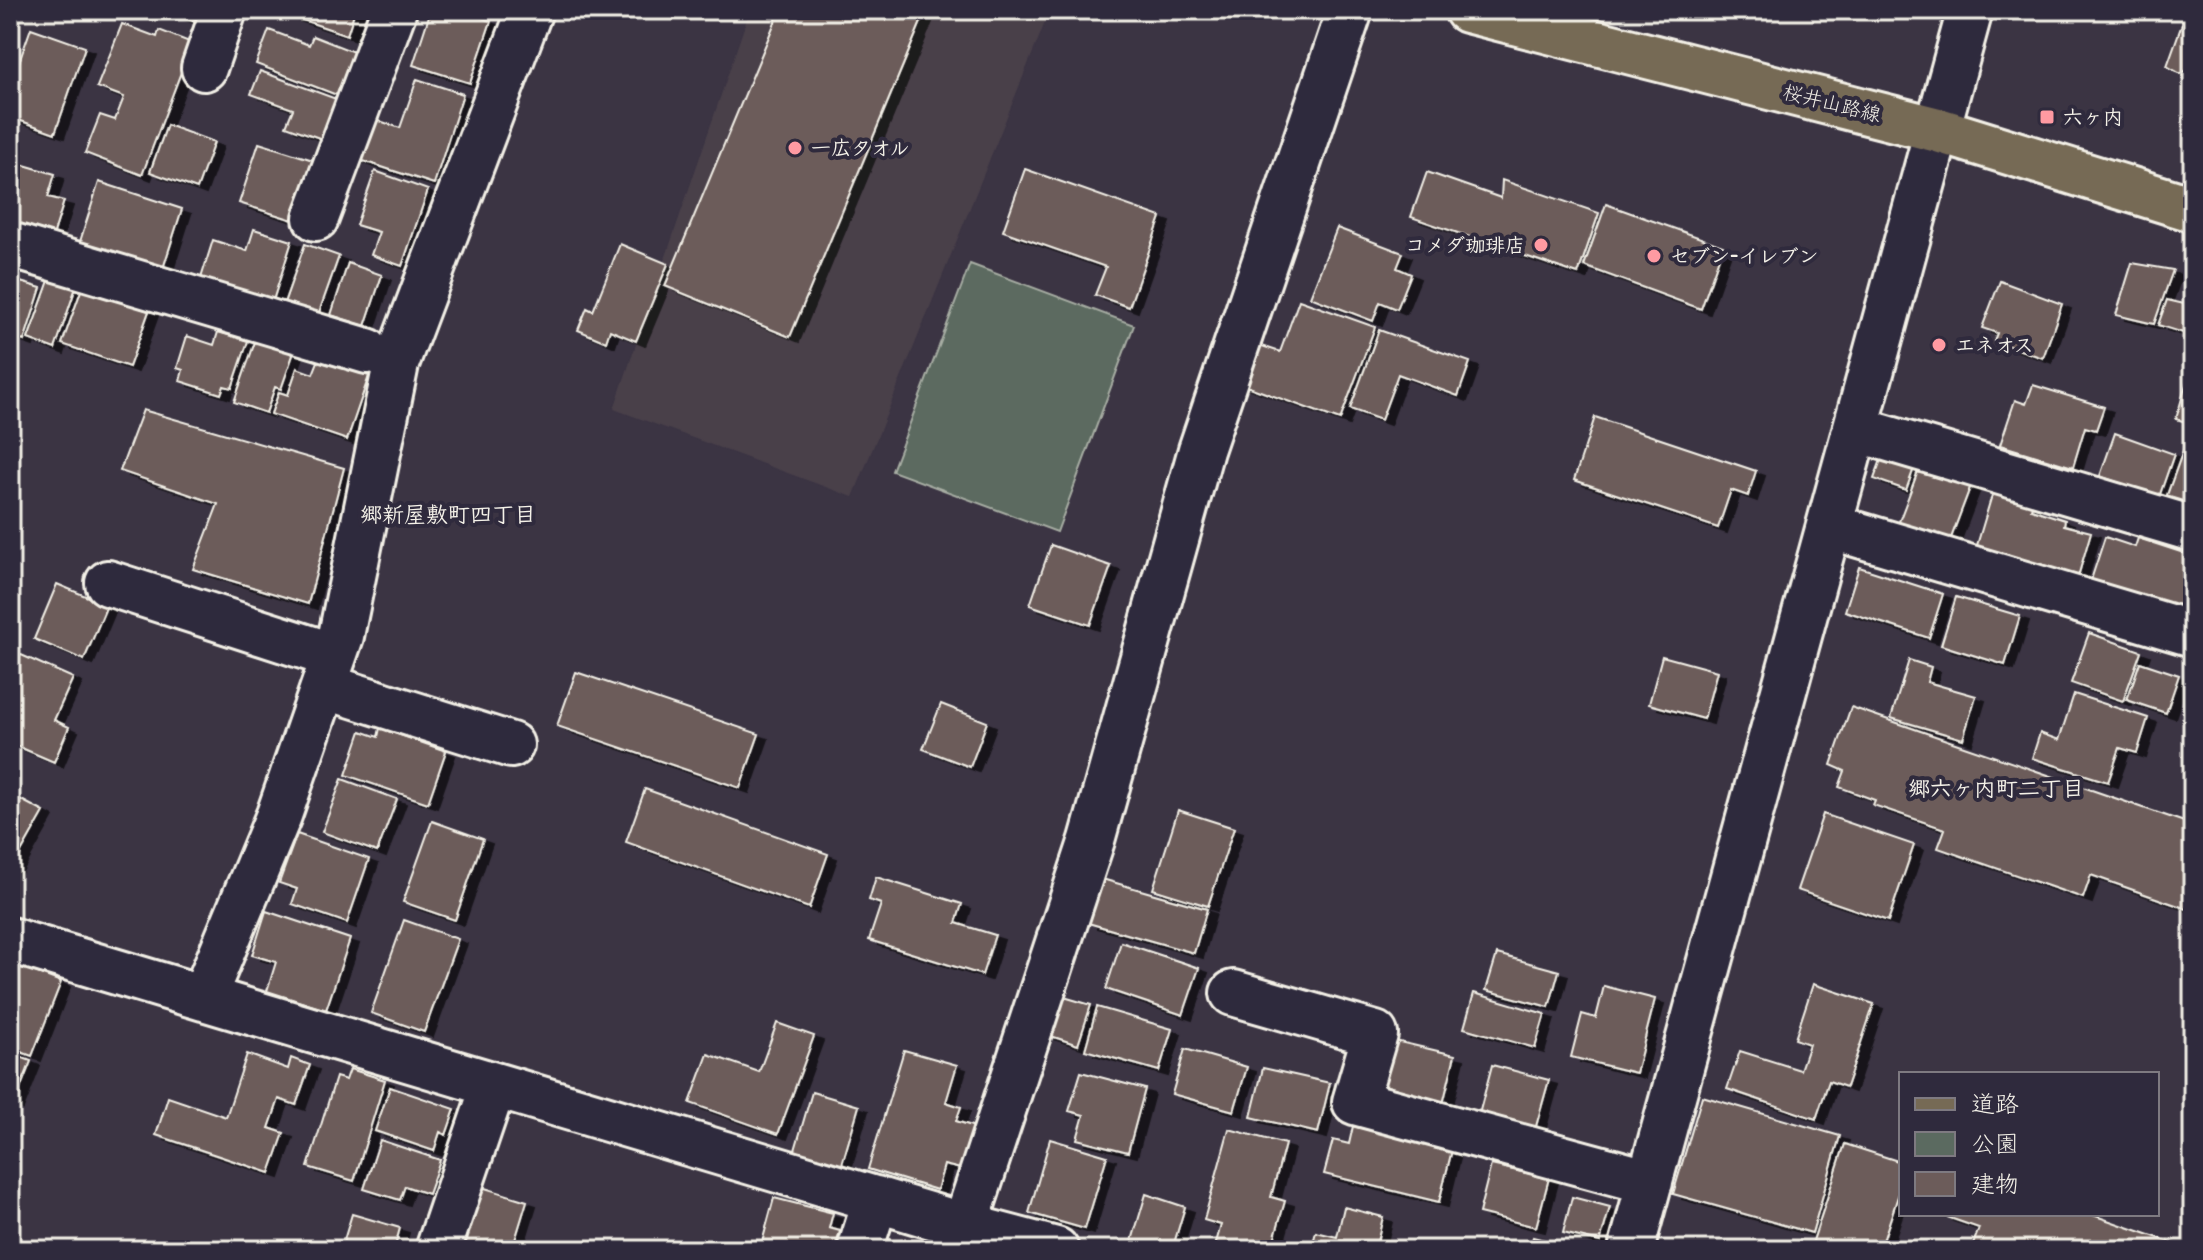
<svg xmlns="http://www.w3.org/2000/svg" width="2203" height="1260" viewBox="0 0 2203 1260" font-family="Mali,'Klee One',sans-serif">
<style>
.built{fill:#4a404a}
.green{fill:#5b6a60;stroke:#a8aea4;stroke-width:2}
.building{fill:#6c5c5a;stroke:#f4f1e8;stroke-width:2;filter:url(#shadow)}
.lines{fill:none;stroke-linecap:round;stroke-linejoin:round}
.minor-casing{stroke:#f4f1e8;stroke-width:50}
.major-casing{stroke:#f4f1e8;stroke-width:50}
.minor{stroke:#2f2a3d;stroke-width:44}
.major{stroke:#766a55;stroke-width:44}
.poi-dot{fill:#ff9aa2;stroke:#2f2a3d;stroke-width:3}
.labels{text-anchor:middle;stroke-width:8;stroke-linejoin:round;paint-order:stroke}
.street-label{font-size:20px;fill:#f4f1e8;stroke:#2f2a3d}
.poi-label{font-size:20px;font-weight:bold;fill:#f4f1e8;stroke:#2f2a3d;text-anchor:start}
.neighbourhood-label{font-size:22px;font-weight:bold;fill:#f4f1e8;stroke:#2f2a3d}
</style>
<defs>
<filter id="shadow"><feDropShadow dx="9" dy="5" stdDeviation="0" flood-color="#0009"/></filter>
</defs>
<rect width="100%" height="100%" fill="#3b3443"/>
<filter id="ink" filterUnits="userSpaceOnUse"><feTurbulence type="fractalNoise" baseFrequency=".0125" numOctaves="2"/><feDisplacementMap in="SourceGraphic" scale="16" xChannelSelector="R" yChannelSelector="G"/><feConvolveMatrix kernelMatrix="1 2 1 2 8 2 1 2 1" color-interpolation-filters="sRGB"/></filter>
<g filter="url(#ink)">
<path class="built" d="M750,10H1050L853,497L614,409Z"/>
<path class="green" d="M970,264L1134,325L1057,532L892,471Z"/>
<path class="building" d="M164,10H206L201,24Z
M280,10H355L347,35L279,12Z
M431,10H459L491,21L470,83L413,65Z
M780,10H926L790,337L665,286Z
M2187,10H2193V71L2188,69L2181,74L2167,66Z
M122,24L157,37L159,30L192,43L142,175L85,153L100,115L115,120L124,97L97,87Z
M31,28L85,47L55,133L10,117V88Z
M269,30L309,45L313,36L359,54L342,97L256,64Z
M260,71L339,100L325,140L286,126L293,109L251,94Z
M417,79L463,94L434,184L354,158L368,117L400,128Z
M167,125L214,142L197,189L150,172Z
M259,143L313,160L293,220L239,203Z
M10,161L55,174L48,197L64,201L52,239L10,227Z
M1025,169L1161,217L1129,307L1095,295L1106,267L1003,231Z
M375,171L428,190L402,266L371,255L379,232L356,225Z
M1427,172L1501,198L1502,180L1599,213L1578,274L1411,217Z
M99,182L182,209L160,278L77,251Z
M1606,204L1723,246L1701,309L1584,266Z
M1337,228L1403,253L1397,268L1411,274L1397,309L1380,302L1373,321L1310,297Z
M254,229L292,241L269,313L197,291L213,240L247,251Z
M305,244L339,256L317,318L283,306Z
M620,244L668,264L636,341L610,330L606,342L578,330L587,308L593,311Z
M348,263L382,275L365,326L331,315Z
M2132,263L2173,270L2154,324L2116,315Z
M51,275L77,284L55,349L28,339Z
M10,279L41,288L24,341L10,336Z
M2000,281L2062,304L2043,358L1994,341L1997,333L1982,328Z
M82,288L149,311L129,367L62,344Z
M1299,300L1375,327L1340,420L1238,383L1253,343L1280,352Z
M2167,300L2193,306V336L2158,325Z
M1379,330L1470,362L1458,396L1398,374L1381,420L1350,409Z
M218,332L248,341L232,388L224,386L221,394L180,381L183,370L177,368L187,336L214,345Z
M256,339L294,352L281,389L275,387L266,413L234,402Z
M319,359L369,376L347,440L271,414L279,392L288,395L297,368L313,374Z
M2193,360V424L2176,419Z
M2033,385L2104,407L2096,430L2085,427L2073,467L2000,445L2015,400L2026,404Z
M143,410L344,468L308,604L193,569L218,504L120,471Z
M1595,417L1756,471L1748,496L1731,490L1718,528L1574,480Z
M2115,433L2174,454L2159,497L2100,476Z
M2188,437L2193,438V508L2166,498Z
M1885,449L1917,460L1906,490L1874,479Z
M1923,458L1974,477L1948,546L1897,527Z
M1995,485L2035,496L2031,509L2065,520L2064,525L2091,532L2075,587L1975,552Z
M2105,537L2135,547L2138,538L2193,556V565L2176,614L2089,586Z
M1051,545L1111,566L1090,625L1030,605Z
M1859,567L1943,594L1929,638L1845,611Z
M57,584L107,605L84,660L34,639Z
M1956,597L2020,616L2005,665L1941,645Z
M2089,633L2141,651L2123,701L2071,683Z
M10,650L73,678L54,720L69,727L54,762L10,743Z
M1662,656L1717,671L1704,719L1649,704Z
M1909,660L1931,667L1927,682L1976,696L1963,739L1891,718Z
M2140,662L2179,675L2166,713L2127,700Z
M576,672L759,734L740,788L557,726Z
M2074,694L2148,718L2137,753L2120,748L2108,782L2032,758L2040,733L2059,740Z
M941,704L987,722L970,767L923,749Z
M1851,707L2193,825V911L2091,875L2083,898L1938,848L1945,829L1873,805L1875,800L1839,787L1845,771L1831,765Z
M380,728L446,751L428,803L346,775L361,731L378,737Z
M342,779L397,799L377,852L322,832Z
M645,789L828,854L809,908L626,842Z
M10,794L44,812L10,872Z
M1178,810L1234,828L1208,906L1153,889Z
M1823,814L1914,845L1888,921L1797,890Z
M432,821L483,839L455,920L403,902Z
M297,834L369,859L347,923L292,904L297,889L279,883Z
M876,877L962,904L956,923L995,935L982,975L869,940L881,904L869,900Z
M1102,879L1207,909L1194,953L1088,923Z
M266,911L350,939L326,1010L267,991L276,962L252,955Z
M404,920L458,939L424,1032L371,1013Z
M1121,942L1199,968L1183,1015L1106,989Z
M1497,954L1559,971L1549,1007L1486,990Z
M17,965L61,982L32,1056L10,1048V984Z
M1813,984L1874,1004L1846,1087L1829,1081L1816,1119L1727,1089L1740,1051L1800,1070L1809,1044L1795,1039Z
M1604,986L1655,999L1636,1073L1571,1057L1582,1014L1596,1018Z
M1474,993L1545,1014L1535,1048L1464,1028Z
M1057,995L1091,1005L1078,1045L1045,1034Z
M1097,1007L1172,1029L1159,1071L1085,1050Z
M777,1023L814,1036L778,1134L690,1103L708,1054L759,1072Z
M1391,1040L1455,1055L1442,1108L1378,1094Z
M1185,1049L1247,1067L1234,1111L1172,1094Z
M904,1050L957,1065L946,1102L961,1107L956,1121L978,1128L965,1170L944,1165L937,1190L868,1169Z
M10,1053L31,1061L14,1104L10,1102Z
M247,1054L288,1069L291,1058L310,1065L296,1105L279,1099L269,1128L284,1133L270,1173L156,1135L168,1097L226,1117Z
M1492,1065L1549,1080L1533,1137L1477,1122Z
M1263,1068L1330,1083L1318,1133L1251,1117Z
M350,1069L385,1080L354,1181L308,1167L336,1077L346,1080Z
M1081,1072L1145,1089L1128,1152L1077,1139L1084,1115L1069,1111Z
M390,1087L455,1109L446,1135L440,1132L434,1151L375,1131Z
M812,1092L859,1106L840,1171L793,1157Z
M1702,1096L1840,1136L1812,1233L1673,1194Z
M1353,1126L1452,1150L1439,1202L1324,1174L1333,1140L1349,1144Z
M1229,1129L1285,1144L1271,1197L1285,1201L1271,1250H1214L1221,1225L1204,1220Z
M1050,1139L1107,1156L1085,1229L1029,1213Z
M380,1140L440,1160L428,1194L405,1186L400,1200L364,1189Z
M1845,1144L1901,1162V1187L1880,1250H1810Z
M1491,1165L1549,1178L1536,1227L1479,1213Z
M475,1185L527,1201L512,1250H456Z
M1146,1194L1185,1207L1172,1250H1151L1131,1244Z
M1572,1197L1610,1207L1600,1242L1563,1233Z
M774,1198L833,1213L829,1228L840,1231L835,1250H760Z
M1344,1207L1383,1217L1375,1250H1311L1316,1232L1337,1237Z
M352,1214L400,1228L394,1250H341Z
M1945,1214H2090L2193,1250H1971L1979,1228L1944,1216Z
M1533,1237L1583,1250H1529Z"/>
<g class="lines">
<g class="minor-casing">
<path id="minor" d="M204,68L224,10
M316,218L394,10
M10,245L367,351
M1856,429L2193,529
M1829,526L2193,634
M108,583L334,656
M324,686L511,745
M10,940L965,1226L1056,1250
M1233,993L1375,1034L1355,1102L1650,1182
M203,998L279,815L341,636L396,364L530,10
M965,1226L1092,840L1201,450L1350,10
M438,1250L494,1085
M860,1250L876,1199
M1631,1250L1970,10"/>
</g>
<g class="major-casing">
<path id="major" d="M1467,10L1938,130L2193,209"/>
</g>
<use href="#minor" class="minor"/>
<use href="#major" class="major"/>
</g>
</g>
<g class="poi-dot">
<rect x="2039" y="109" width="16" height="16" rx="4"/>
<circle cx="795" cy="148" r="8"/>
<circle cx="1541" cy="245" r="8"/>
<circle cx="1654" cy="256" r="8"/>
<circle cx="1939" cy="345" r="8"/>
</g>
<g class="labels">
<g class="street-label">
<text transform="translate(1832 103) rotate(14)" y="7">桜井山路線</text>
</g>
<g class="poi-label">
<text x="2063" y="124">六ヶ内</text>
<text x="811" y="155">一広タオル</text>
<text x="1525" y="252" text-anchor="end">コメダ珈琲店</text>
<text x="1670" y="263">セブン-イレブン</text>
<text x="1955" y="352">エネオス</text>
</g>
<g class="neighbourhood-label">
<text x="448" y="522">郷新屋敷町四丁目</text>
<text x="1996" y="796">郷六ヶ内町二丁目</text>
</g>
</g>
<rect width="2203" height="1260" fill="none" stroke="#2f2a3d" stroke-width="40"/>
<rect x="20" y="20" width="2163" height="1220" fill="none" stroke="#f4f1e8" stroke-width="3" filter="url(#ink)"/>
<rect x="1899" y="1072" width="260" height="144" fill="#2f2a3d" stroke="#7e7a81" stroke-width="2"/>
<rect x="1915" y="1098" width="40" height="12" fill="#766a55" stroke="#7e7a81" stroke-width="2"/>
<text x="1971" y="1112" font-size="24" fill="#f4f1e8">道路</text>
<rect x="1915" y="1132" width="40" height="24" fill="#5b6a60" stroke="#7e7a81" stroke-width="2"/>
<text x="1971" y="1152" font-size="24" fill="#f4f1e8">公園</text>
<rect x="1915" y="1172" width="40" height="24" fill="#6c5c5a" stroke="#7e7a81" stroke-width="2"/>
<text x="1971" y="1192" font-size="24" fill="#f4f1e8">建物</text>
</svg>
